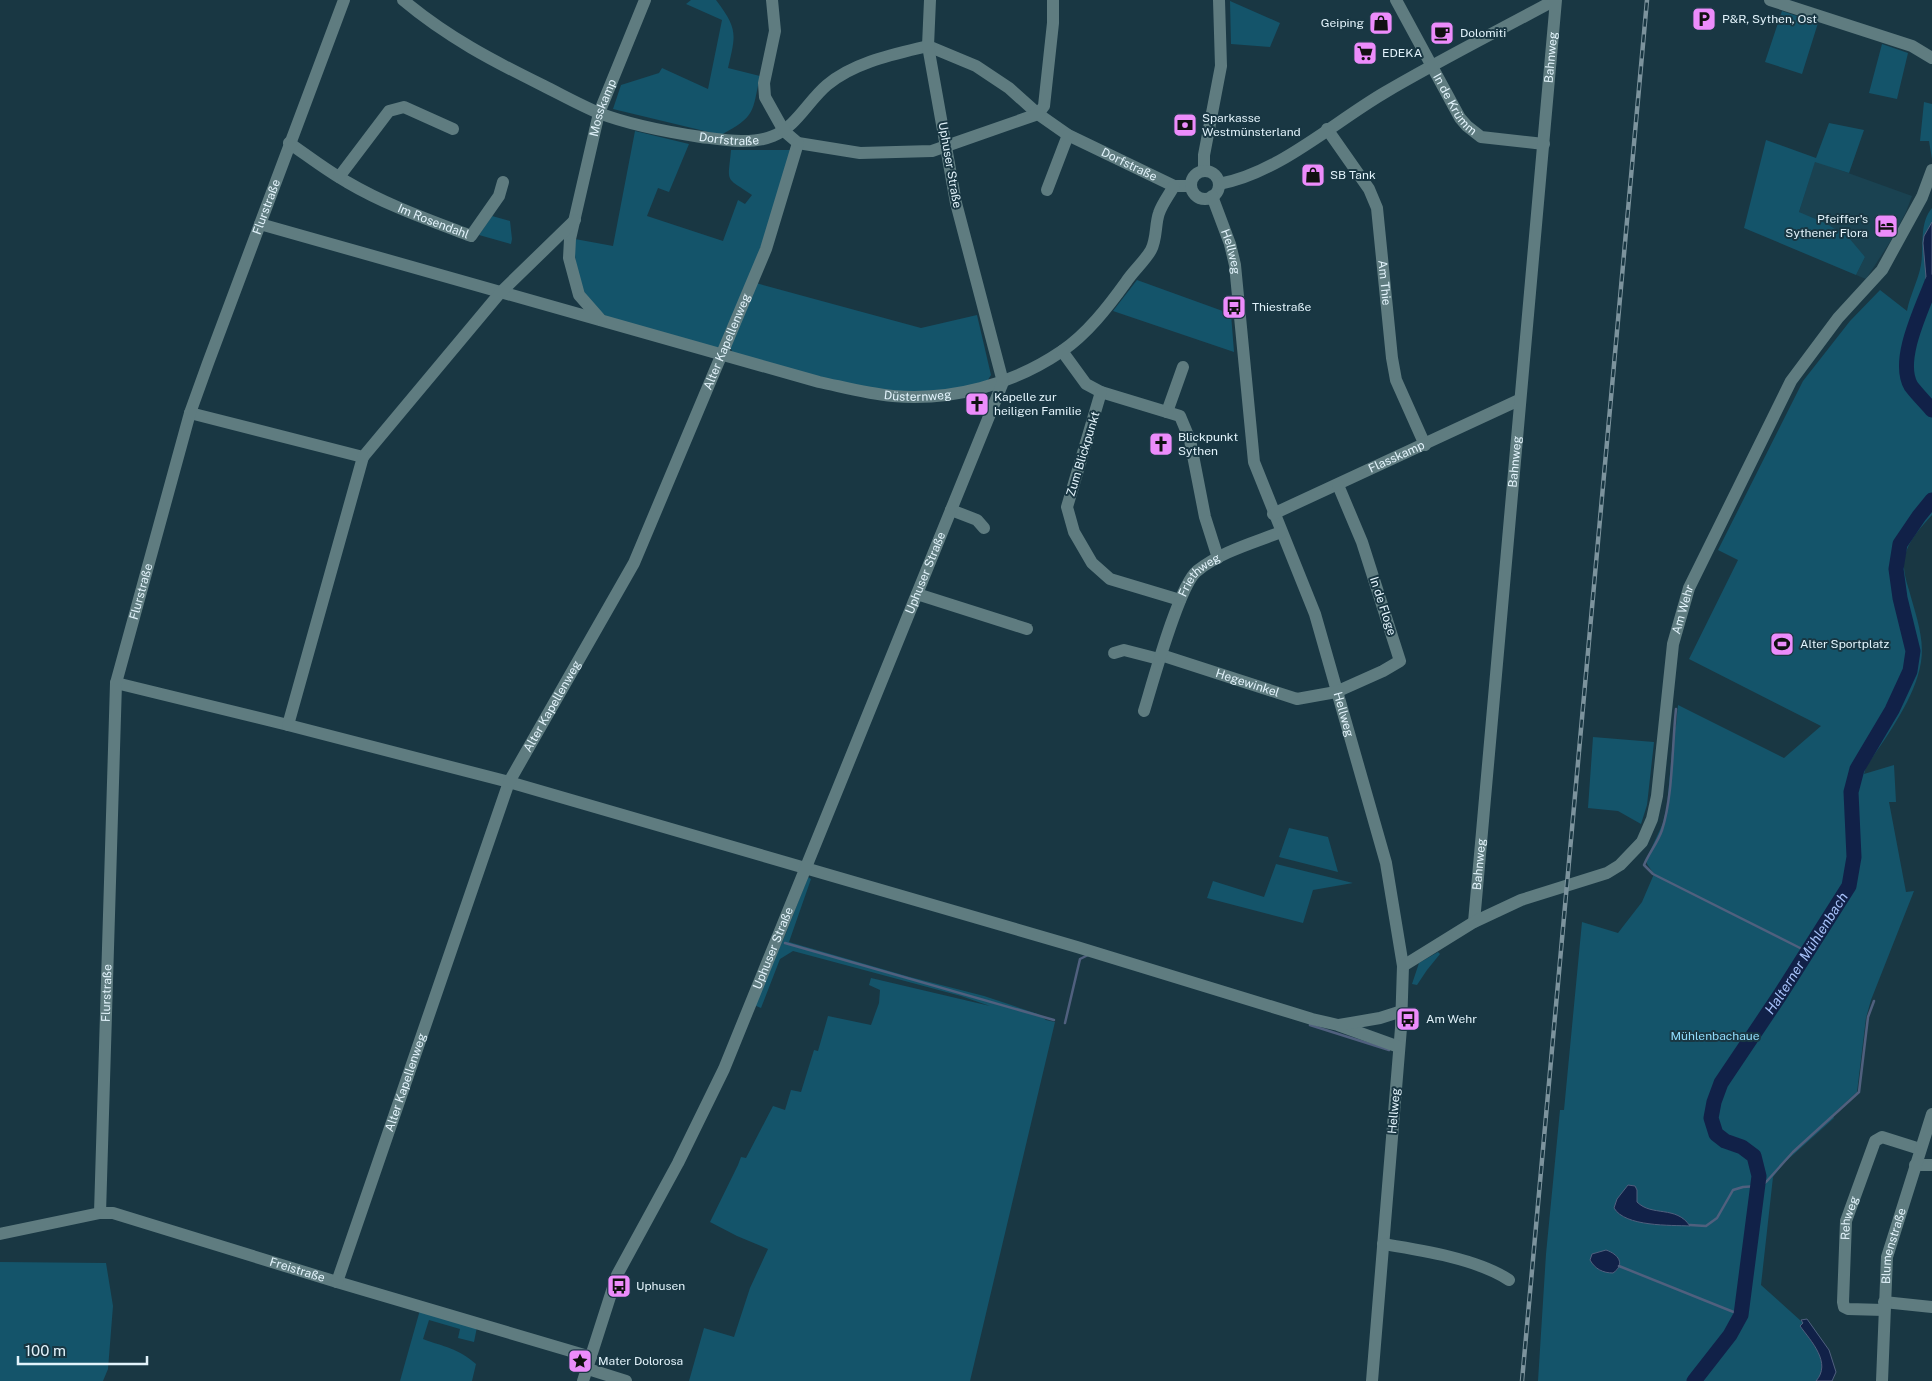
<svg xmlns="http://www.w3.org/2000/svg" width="1932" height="1381" viewBox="0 0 1932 1381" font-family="'Public Sans',sans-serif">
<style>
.built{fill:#1a4251}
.green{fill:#14546a}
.water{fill:#112148;stroke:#50607e}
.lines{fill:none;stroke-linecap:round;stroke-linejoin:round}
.stream{stroke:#50607e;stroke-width:2.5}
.river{stroke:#112148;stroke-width:15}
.minor{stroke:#5f7c80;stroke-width:12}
.rail-casing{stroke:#7c939d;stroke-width:4.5}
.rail{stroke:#193743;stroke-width:2.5;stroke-dasharray:8;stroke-linecap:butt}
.labels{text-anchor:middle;stroke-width:4;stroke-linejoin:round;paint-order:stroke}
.poi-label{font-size:12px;fill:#e2f3fb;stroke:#193743;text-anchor:start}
.street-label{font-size:12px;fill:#e2f3fb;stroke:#193743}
.park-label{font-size:12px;fill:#91dbfa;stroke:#193743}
.water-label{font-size:14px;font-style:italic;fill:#a6c1f9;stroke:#193743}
</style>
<rect width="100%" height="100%" fill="#193743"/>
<path class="built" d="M1815,161L1912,196L1906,212L1890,242L1866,279L1856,275L1865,257L1799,212Z"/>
<path class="green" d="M691,0H716C738,29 736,34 728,68L760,76C752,113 756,116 721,135L613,109L621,85L659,73L662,68L708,89L722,20L686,4Z
M1230,1L1280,23L1270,47L1231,44Z
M1782,11L1818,23L1802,74L1765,62Z
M1882,44L1908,53L1897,99L1869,93Z
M1924,102L1932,104V159L1929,141H1920Z
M1829,123L1864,130L1849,173L1815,162L1799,212L1827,224L1849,238L1865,257L1856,275L1744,228L1766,140L1816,158Z
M635,131L689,144L669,192L658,188L647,216L723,241L738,200L745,204L752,195C724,176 728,184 731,150H792L764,246L723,345L716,348L611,319C579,300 574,275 575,239L613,246Z
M1932,208V515C1922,526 1908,541 1905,556C1902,568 1906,580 1909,590C1915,613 1925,638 1921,662C1915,699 1886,737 1866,767L1864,774L1894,765L1896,802H1889L1906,892L1914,891L1871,1000L1866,1018L1857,1092L1832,1115L1834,1118L1784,1163L1773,1177L1761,1285L1801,1321L1807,1319C1818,1334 1841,1362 1832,1381H1538L1546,1254L1560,1110H1564L1582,922L1618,933L1642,902L1654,874L1647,864L1646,860L1663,823L1667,806L1674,729L1676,726L1678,705L1784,758L1821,726L1689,659L1738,560L1718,550L1803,381L1850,321L1880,290L1907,311C1910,295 1918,281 1921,265C1924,247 1919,223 1932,208Z
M492,216L510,221L512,239L511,244L479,235Z
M1137,280L1231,314L1234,352L1113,311Z
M756,283L921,328L977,315L991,375L986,383L930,394L854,387L733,353L730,347Z
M1593,737L1654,742L1647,805L1641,824L1618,811L1588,808Z
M1289,828L1328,837L1338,872L1279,857Z
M1276,864L1353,883L1313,890L1303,923L1207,898L1213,881L1264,897Z
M808,877L811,879L789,942L910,977L984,996L1038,1014L1046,1020L1055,1022L970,1381H689L704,1328L734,1337L750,1288L768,1249L737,1236L710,1222L738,1165L741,1157L746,1158L773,1106L785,1110L791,1090L801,1092L814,1050L818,1051L828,1016L871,1025L879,1003L880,990L869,985L871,978L990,1006L961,996L793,951L780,959L761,1008L754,1005L786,933Z
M1438,952L1440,954L1427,970L1417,985L1412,984L1419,963Z
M0,1262L106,1263L113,1306L108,1369L103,1381H0Z
M420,1310L477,1327L474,1342L458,1338L460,1329L429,1320L423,1339C444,1347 458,1348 476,1364L472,1381H400Z"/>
<path class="water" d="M1932,222V294L1924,291L1926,277L1923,243L1924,236Z
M1628,1185L1635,1186L1637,1190V1202C1652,1217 1676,1205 1690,1226C1671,1225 1625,1227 1614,1208L1617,1199Z
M1606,1250C1618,1254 1626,1264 1613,1273C1603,1273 1595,1269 1590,1260L1592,1254Z
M1807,1319L1829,1350L1836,1372L1832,1381H1816C1832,1363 1811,1341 1800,1326L1803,1323L1801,1320Z"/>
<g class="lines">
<path class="stream" d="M1676,709C1672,746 1673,796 1662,830C1658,842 1649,853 1644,865L1653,874L1806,951
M785,943L1054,1020
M1065,1023L1080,959L1088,955
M1310,1025L1389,1050
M1757,1189L1767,1181L1793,1152L1859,1092L1868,1017L1874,1001
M1690,1225L1706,1226L1717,1218L1733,1190L1743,1187L1758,1186
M1619,1266L1741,1315"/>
<g class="river">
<path d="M1932,282C1922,309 1896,360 1911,386C1917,394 1925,402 1932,410"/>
<path id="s1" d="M1694,1381L1730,1335L1741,1315L1759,1176L1754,1156L1742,1147L1725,1141L1716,1134L1711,1118L1714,1102L1721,1083L1780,995L1849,886L1854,857L1851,792L1857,769L1892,710L1910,671L1913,651L1900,598L1896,569L1900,544L1919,516L1932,500"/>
</g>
<g class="minor">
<path id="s2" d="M403,0C447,37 493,61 544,86C562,95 580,105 599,113C630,125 668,132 701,137C724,140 751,145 773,136C796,127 808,101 827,85C854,62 895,54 928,46L976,66L1009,88L1038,114L1068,135L1174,186H1191"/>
<path d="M772,0L775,31L764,83L765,97L784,131L798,143L860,153L932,151L1038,114L1044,106L1053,23V0"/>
<path id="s3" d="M1396,0L1460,118L1467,126L1481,137L1544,144"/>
<path d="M1770,0L1912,46L1932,58"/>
<path id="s4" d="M1327,129L1369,189L1377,208L1392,358L1396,380L1425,445"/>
<path id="s5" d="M289,143C308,156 327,171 347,182C386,205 429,220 471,236L499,196L503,182"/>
<path d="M1204,171V155L1221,66L1219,0"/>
<circle cx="1205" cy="185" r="14"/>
<path d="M339,177L389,111L404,107L453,129"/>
<path d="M1219,184C1277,174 1333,123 1384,93C1440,60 1498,31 1555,0"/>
<path d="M1047,190L1068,135"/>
<path id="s6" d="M1212,196L1230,244L1235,265L1254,462L1315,614L1386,863L1403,966L1401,1028L1372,1381"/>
<path id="s7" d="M260,224L819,382C843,387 868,394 893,396C952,401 1012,385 1062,351C1087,334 1108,307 1126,282C1133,271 1145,261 1151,250C1157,239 1155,224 1159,213C1162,204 1169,195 1174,186"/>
<path id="s8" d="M601,320L579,295L569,258L570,239L599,113L645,0"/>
<path d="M1062,351L1086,384L1101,392L1180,416L1190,440L1205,517L1218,558"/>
<path d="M1101,392L1067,507L1074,532L1092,563L1110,579L1180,600"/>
<path d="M1167,412L1183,367"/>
<path d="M190,413L363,457L500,293L575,220"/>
<path d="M951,510L977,520L984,528"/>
<path id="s9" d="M1273,514L1519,400"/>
<path d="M917,594L1027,629"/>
<path d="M1114,653L1124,650L1159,659"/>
<path id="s10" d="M1161,655L1297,699L1336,692L1383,671L1400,661L1362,542L1338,485"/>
<path d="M116,683L288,725L363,457"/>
<path id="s11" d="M1144,711C1152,685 1179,585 1197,571C1220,552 1253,543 1281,532"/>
<path d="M288,725L509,782L1077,947L1312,1019L1338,1025L1399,1047"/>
<path id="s12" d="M1474,922L1556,0"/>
<path id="s13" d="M1403,966L1474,922L1521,900L1607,873L1620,865L1642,842L1652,819L1657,796L1673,644L1689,588L1791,381L1838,318L1882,270L1922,197L1932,170"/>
<path d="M1339,1025L1380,1018L1402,1011"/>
<path d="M1915,1165H1932"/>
<path id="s14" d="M100,1213L116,683L190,413L208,363L344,0"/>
<path id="s15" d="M0,1234L100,1213H113L337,1282L591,1357"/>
<path d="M1383,1244C1420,1250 1478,1259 1509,1280"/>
<path id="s16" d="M337,1282L509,782L634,563L766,249L798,143"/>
<path d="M1884,1302L1932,1307"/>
<path id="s17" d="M1884,1310L1848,1309L1844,1307L1843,1302L1846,1221L1875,1141L1882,1137L1920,1149"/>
<path d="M588,1369L626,1381"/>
<path id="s18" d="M583,1381L617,1275L678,1163L724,1069L1003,382L956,203L928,46L930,0"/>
<path id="s19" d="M1882,1381L1887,1257L1932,1114"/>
</g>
<g class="rail-casing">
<path id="rail" d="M1522,1381L1647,0"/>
</g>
<use href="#rail" class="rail"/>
</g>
<defs>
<g id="parking-square" transform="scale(1.25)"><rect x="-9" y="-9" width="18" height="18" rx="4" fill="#ec8cfb" stroke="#193743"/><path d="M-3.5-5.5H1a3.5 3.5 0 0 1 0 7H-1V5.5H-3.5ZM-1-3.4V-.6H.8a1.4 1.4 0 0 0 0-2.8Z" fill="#111"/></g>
<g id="shop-square" transform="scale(1.25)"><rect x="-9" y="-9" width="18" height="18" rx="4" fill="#ec8cfb" stroke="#193743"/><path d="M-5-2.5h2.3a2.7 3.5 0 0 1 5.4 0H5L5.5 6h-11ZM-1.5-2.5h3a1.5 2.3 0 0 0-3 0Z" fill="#111"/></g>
<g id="cafe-square" transform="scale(1.25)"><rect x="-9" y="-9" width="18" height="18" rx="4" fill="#ec8cfb" stroke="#193743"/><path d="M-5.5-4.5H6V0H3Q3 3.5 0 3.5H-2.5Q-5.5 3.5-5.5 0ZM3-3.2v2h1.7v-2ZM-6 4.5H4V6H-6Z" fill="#111"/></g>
<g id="supermarket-square" transform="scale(1.25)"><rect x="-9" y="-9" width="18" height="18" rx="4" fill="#ec8cfb" stroke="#193743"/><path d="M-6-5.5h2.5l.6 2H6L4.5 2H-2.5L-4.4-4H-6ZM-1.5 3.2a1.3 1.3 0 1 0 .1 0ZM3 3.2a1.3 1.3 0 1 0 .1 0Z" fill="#111"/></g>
<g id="bank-square" transform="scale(1.25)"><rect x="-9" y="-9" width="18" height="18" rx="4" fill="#ec8cfb" stroke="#193743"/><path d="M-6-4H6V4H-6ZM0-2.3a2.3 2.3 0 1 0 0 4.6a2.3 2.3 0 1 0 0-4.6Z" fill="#111"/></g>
<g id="hotel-square" transform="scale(1.25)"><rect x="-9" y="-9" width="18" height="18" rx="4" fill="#ec8cfb" stroke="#193743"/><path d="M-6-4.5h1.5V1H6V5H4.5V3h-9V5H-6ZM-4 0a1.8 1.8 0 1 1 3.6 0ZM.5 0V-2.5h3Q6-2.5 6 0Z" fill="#111"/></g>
<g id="bus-square" transform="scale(1.25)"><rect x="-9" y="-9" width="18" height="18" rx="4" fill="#ec8cfb" stroke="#193743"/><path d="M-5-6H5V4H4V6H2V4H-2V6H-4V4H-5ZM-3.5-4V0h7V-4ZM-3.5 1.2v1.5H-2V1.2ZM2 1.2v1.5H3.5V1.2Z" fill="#111"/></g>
<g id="church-square" transform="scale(1.25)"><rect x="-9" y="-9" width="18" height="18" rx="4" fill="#ec8cfb" stroke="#193743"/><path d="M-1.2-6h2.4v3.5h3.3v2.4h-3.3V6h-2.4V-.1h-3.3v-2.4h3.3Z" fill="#111"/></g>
<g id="stadium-square" transform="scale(1.25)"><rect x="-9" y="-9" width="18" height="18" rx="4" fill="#ec8cfb" stroke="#193743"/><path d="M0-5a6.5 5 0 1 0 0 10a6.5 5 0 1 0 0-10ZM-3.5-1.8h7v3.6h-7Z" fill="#111"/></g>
<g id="sight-square" transform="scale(1.25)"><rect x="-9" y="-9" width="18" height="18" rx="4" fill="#ec8cfb" stroke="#193743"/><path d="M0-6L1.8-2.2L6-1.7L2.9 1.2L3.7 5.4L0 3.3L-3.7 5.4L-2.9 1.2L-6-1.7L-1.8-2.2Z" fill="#111"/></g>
</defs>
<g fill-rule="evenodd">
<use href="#parking-square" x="1704" y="19"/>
<use href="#shop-square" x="1381" y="23"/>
<use href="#cafe-square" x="1442" y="33"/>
<use href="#supermarket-square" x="1365" y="53"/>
<use href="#bank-square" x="1185" y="125"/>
<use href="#shop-square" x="1313" y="175"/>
<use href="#hotel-square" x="1886" y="226"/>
<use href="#bus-square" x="1234" y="307"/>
<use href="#church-square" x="977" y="404"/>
<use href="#church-square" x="1161" y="444"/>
<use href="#stadium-square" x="1782" y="644"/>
<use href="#bus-square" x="1408" y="1019"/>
<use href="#bus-square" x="619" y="1286"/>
<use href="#sight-square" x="580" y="1361"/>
</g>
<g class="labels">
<g class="poi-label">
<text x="1722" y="23">P&amp;R, Sythen, Ost</text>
<text x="1364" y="27" text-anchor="end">Geiping</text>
<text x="1460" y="37">Dolomiti</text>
<text x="1382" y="57">EDEKA</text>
<text x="1202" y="122">Sparkasse<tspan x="1202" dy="14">Westmünsterland</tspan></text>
<text x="1330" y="179">SB Tank</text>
<text x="1868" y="223" text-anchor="end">Pfeiffer's<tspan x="1868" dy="14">Sythener Flora</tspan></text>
<text x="1252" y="311">Thiestraße</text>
<text x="994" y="401">Kapelle zur<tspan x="994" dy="14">heiligen Familie</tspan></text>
<text x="1178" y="441">Blickpunkt<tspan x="1178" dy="14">Sythen</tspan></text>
<text x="1800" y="648">Alter Sportplatz</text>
<text x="1426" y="1023">Am Wehr</text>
<text x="636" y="1290">Uphusen</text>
<text x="598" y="1365">Mater Dolorosa</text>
</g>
<g class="street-label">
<text dy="4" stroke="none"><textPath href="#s12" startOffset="868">Bahnweg</textPath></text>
<text dy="4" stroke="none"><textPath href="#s3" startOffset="120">In de Krümm</textPath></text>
<text dy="4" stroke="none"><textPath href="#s8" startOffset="226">Mosskamp</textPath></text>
<text dy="4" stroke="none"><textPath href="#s2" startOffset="360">Dorfstraße</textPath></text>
<text transform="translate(950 165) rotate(80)" y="4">Uphuser Straße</text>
<text dy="4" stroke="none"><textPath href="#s2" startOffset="824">Dorfstraße</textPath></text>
<text dy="4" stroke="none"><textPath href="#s14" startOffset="1030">Flurstraße</textPath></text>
<text dy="4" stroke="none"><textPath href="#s5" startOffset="165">Im Rosendahl</textPath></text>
<text dy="4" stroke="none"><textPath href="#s6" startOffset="59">Hellweg</textPath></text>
<text dy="4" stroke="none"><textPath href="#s4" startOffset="169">Am Thie</textPath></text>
<text dy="4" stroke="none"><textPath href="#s16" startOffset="1021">Alter Kapellenweg</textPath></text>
<text dy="4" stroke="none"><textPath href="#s7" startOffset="681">Düsternweg</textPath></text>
<text transform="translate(1083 454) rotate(-73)" y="4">Zum Blickpunkt</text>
<text dy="4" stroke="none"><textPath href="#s9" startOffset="136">Flasskamp</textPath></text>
<text dy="4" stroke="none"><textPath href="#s12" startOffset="462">Bahnweg</textPath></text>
<text dy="4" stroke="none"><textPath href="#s18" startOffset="879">Uphuser Straße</textPath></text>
<text dy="4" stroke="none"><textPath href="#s11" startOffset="149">Friethweg</textPath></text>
<text dy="4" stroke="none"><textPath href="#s14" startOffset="625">Flurstraße</textPath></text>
<text transform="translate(1383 606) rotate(72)" y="4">In de Floge</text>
<text dy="4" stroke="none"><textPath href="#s13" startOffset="510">Am Wehr</textPath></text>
<text dy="4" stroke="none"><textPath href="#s10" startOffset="91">Hegewinkel</textPath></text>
<text dy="4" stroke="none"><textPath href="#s16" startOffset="616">Alter Kapellenweg</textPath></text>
<text dy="4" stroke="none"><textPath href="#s6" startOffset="539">Hellweg</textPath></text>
<text dy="4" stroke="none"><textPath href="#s12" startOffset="58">Bahnweg</textPath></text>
<text dy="4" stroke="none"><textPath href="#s18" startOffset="474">Uphuser Straße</textPath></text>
<text dy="4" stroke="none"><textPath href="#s14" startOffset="220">Flurstraße</textPath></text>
<text dy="4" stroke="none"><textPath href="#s16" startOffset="211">Alter Kapellenweg</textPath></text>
<text transform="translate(1394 1111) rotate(-85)" y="4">Hellweg</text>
<text dy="4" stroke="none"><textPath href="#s17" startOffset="130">Rehweg</textPath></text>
<text dy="4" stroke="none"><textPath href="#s19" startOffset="136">Blumenstraße</textPath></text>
<text dy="4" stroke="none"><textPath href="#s15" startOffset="308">Freistraße</textPath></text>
</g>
<g class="park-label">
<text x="1715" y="1040">Mühlenbachaue</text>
</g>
<g class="water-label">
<text dy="5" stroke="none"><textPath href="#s1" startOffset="495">Halterner Mühlenbach</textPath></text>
</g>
</g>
<path d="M18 1356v8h129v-8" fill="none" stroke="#e2f3fb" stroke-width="2.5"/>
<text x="25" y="1356" font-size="15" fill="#e2f3fb" stroke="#193743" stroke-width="4" paint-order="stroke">100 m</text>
</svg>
